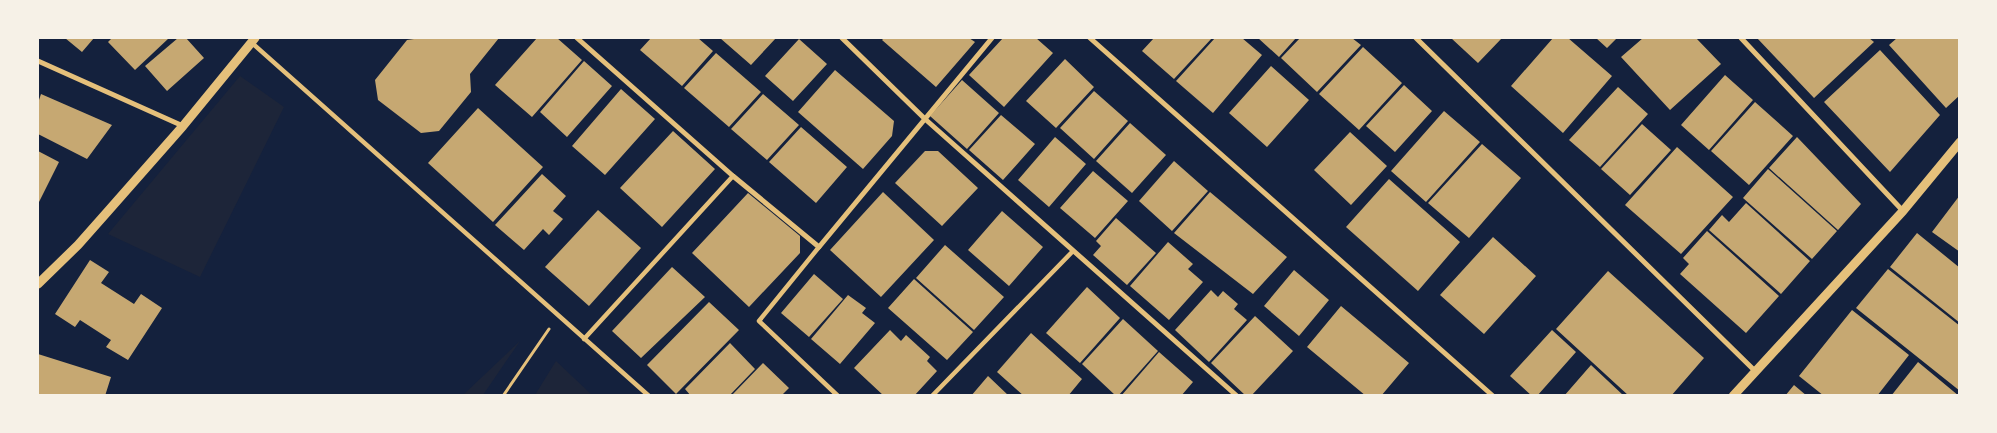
<svg xmlns="http://www.w3.org/2000/svg" width="1997" height="433" viewBox="0 0 1997 433" font-family="'Source Sans 3',sans-serif">
<style>
.green{fill:#1d2539}
.building{fill:#c6a872}
.lines{fill:none;stroke-linecap:round;stroke-linejoin:round}
.path{stroke:#e5c07b;stroke-width:3}
.pedestrian{stroke:#e5c07b;stroke-width:4.5}
.minor{stroke:#e5c07b;stroke-width:5}
.tertiary{stroke:#e5c07b;stroke-width:9}
</style>
<rect width="100%" height="100%" fill="#14213d"/>
<path class="green" d="M240,76L284,107L200,277L108,234Z
M520,341L483,395H463Z
M556,361L592,395H535Z"/>
<path class="building" d="M65,38H94L82,52Z
M112,38H169L135,70L108,42Z
M178,38H186L204,58L167,91L145,66Z
M421,38H499L470,74L471,92L439,131L421,133L378,100L375,80L407,40Z
M537,38H557L582,60L532,117L495,85Z
M651,38H698L713,51L682,86L640,50Z
M720,38H776L751,65Z
M884,38H969L975,42L936,87L882,40Z
M1003,38H1036L1053,53L1004,107L969,75Z
M1154,38H1212L1174,79L1142,51Z
M1215,38H1242L1262,55L1213,113L1176,81Z
M1258,38H1296L1279,57Z
M1300,38H1352L1361,45L1317,92L1281,58Z
M1451,38H1502L1478,63Z
M1553,38H1568L1612,76L1563,133L1511,86Z
M1596,38H1617L1607,48Z
M1643,38H1696L1721,64L1670,110L1621,57Z
M1757,38H1869L1874,42L1814,98Z
M1897,38H1960V95L1946,108L1889,45Z
M799,39L827,64L793,101L765,76Z
M1363,47L1402,83L1359,130L1319,94Z
M1880,50L1940,115L1890,172L1824,102Z
M716,53L761,92L729,127L684,88Z
M1065,59L1094,87L1056,128L1026,101Z
M584,61L612,86L567,137L540,112Z
M1271,66L1309,100L1267,147L1229,113Z
M835,70L894,121L892,136L863,169L798,112Z
M1725,75L1753,100L1709,150L1681,125Z
M962,80L999,113L967,149L930,116Z
M1404,85L1432,111L1395,152L1366,126Z
M1618,87L1648,114L1600,167L1569,140Z
M621,89L655,119L605,175L572,146Z
M1094,91L1128,121L1094,159L1060,128Z
M41,94L112,125L87,159L38,134V103Z
M763,94L799,125L767,160L731,129Z
M1755,102L1793,136L1749,185L1711,151Z
M478,108L543,167L493,222L428,163Z
M1444,111L1480,142L1426,202L1391,171Z
M1001,115L1035,144L1003,180L969,150Z
M1130,123L1166,155L1132,193L1096,161Z
M1642,124L1671,150L1630,195L1601,169Z
M801,127L847,167L816,203L769,162Z
M673,131L715,169L662,227L620,188Z
M1350,132L1387,166L1351,205L1314,170Z
M1055,137L1086,164L1049,207L1018,180Z
M1797,137L1861,204L1838,230L1769,168Z
M1482,144L1521,178L1469,238L1428,203Z
M1677,147L1733,197L1681,254L1625,205Z
M38,151L59,162L38,204Z
M925,151H938L978,188L942,226L895,183Z
M1174,161L1208,191L1172,231L1139,201Z
M1768,169L1837,231L1812,259L1743,198Z
M1093,171L1128,201L1095,238L1060,208Z
M542,174L566,196L553,211L563,219L549,235L543,229L524,250L495,225Z
M1389,179L1460,242L1418,291L1346,227Z
M883,192L934,240L881,297L830,250Z
M1210,192L1287,257L1253,294L1174,233Z
M748,193L800,236V253L749,307L692,253Z
M1960,195V252L1932,232Z
M1746,203L1810,261L1781,294L1709,230L1722,215L1729,222Z
M598,210L641,248L589,306L545,267Z
M1002,211L1043,247L1009,286L968,250Z
M1116,218L1156,253L1127,285L1093,255L1101,246L1096,241Z
M1707,231L1779,296L1746,333L1680,274L1689,264L1683,258Z
M1917,233L1960,268V323L1890,267Z
M1493,237L1536,276L1484,334L1440,295Z
M1168,242L1193,264L1188,269L1203,282L1169,320L1130,286Z
M945,245L1004,297L974,330L916,278Z
M90,260L109,272L101,283L134,304L141,294L162,308L128,360L106,347L111,340L80,320L75,327L55,314Z
M672,267L705,297L641,358L612,331Z
M1888,269L1960,326V391L1856,308Z
M1294,270L1329,300L1299,336L1264,306Z
M1608,271L1704,358L1671,396H1629L1556,329Z
M814,274L843,299L809,337L781,313Z
M914,279L973,332L947,360L888,308Z
M1087,287L1120,318L1080,363L1046,333Z
M1211,290L1218,297L1223,291L1238,304L1234,309L1247,320L1209,362L1175,330Z
M848,295L866,308L862,313L875,323L840,364L811,339Z
M709,302L739,330L676,394L647,365Z
M1341,306L1409,363L1381,396H1366L1307,347Z
M1852,310L1909,355L1877,396H1824L1799,376Z
M1255,316L1293,351L1251,396H1246L1211,363Z
M1123,319L1158,351L1118,396H1116L1082,364Z
M890,330L901,341L906,335L930,357L927,361L937,371L914,396H884L854,368Z
M1552,330L1576,352L1537,396H1532L1510,376Z
M1031,333L1082,379L1068,396H1024L997,372Z
M730,343L755,369L729,396H691L685,389Z
M1159,352L1193,382L1181,396H1121Z
M38,354L111,377L105,396H38Z
M1918,362L1959,396H1891Z
M763,363L789,388L781,396H731Z
M1591,365L1624,396H1564Z
M988,376L1009,396H971Z
M1794,385L1807,396H1785Z"/>
<g class="lines">
<path class="path" d="M503,396L549,329"/>
<path class="pedestrian" d="M251,42L649,396
M819,247L759,321L838,396
M584,339L733,176
M932,396L1073,251"/>
<path class="minor" d="M577,38L733,176L819,247L992,38
M842,38L925,119L1237,396
M1090,38L1493,396
M1416,38L1754,370
M1741,38L1903,211
M38,61L183,126"/>
<path class="tertiary" d="M38,284L78,245L109,210L183,126L255,38
M1733,396L1903,211L1960,142"/>
</g>
<rect width="1997" height="433" fill="none" stroke="#f6f1e7" stroke-width="78"/>
</svg>
